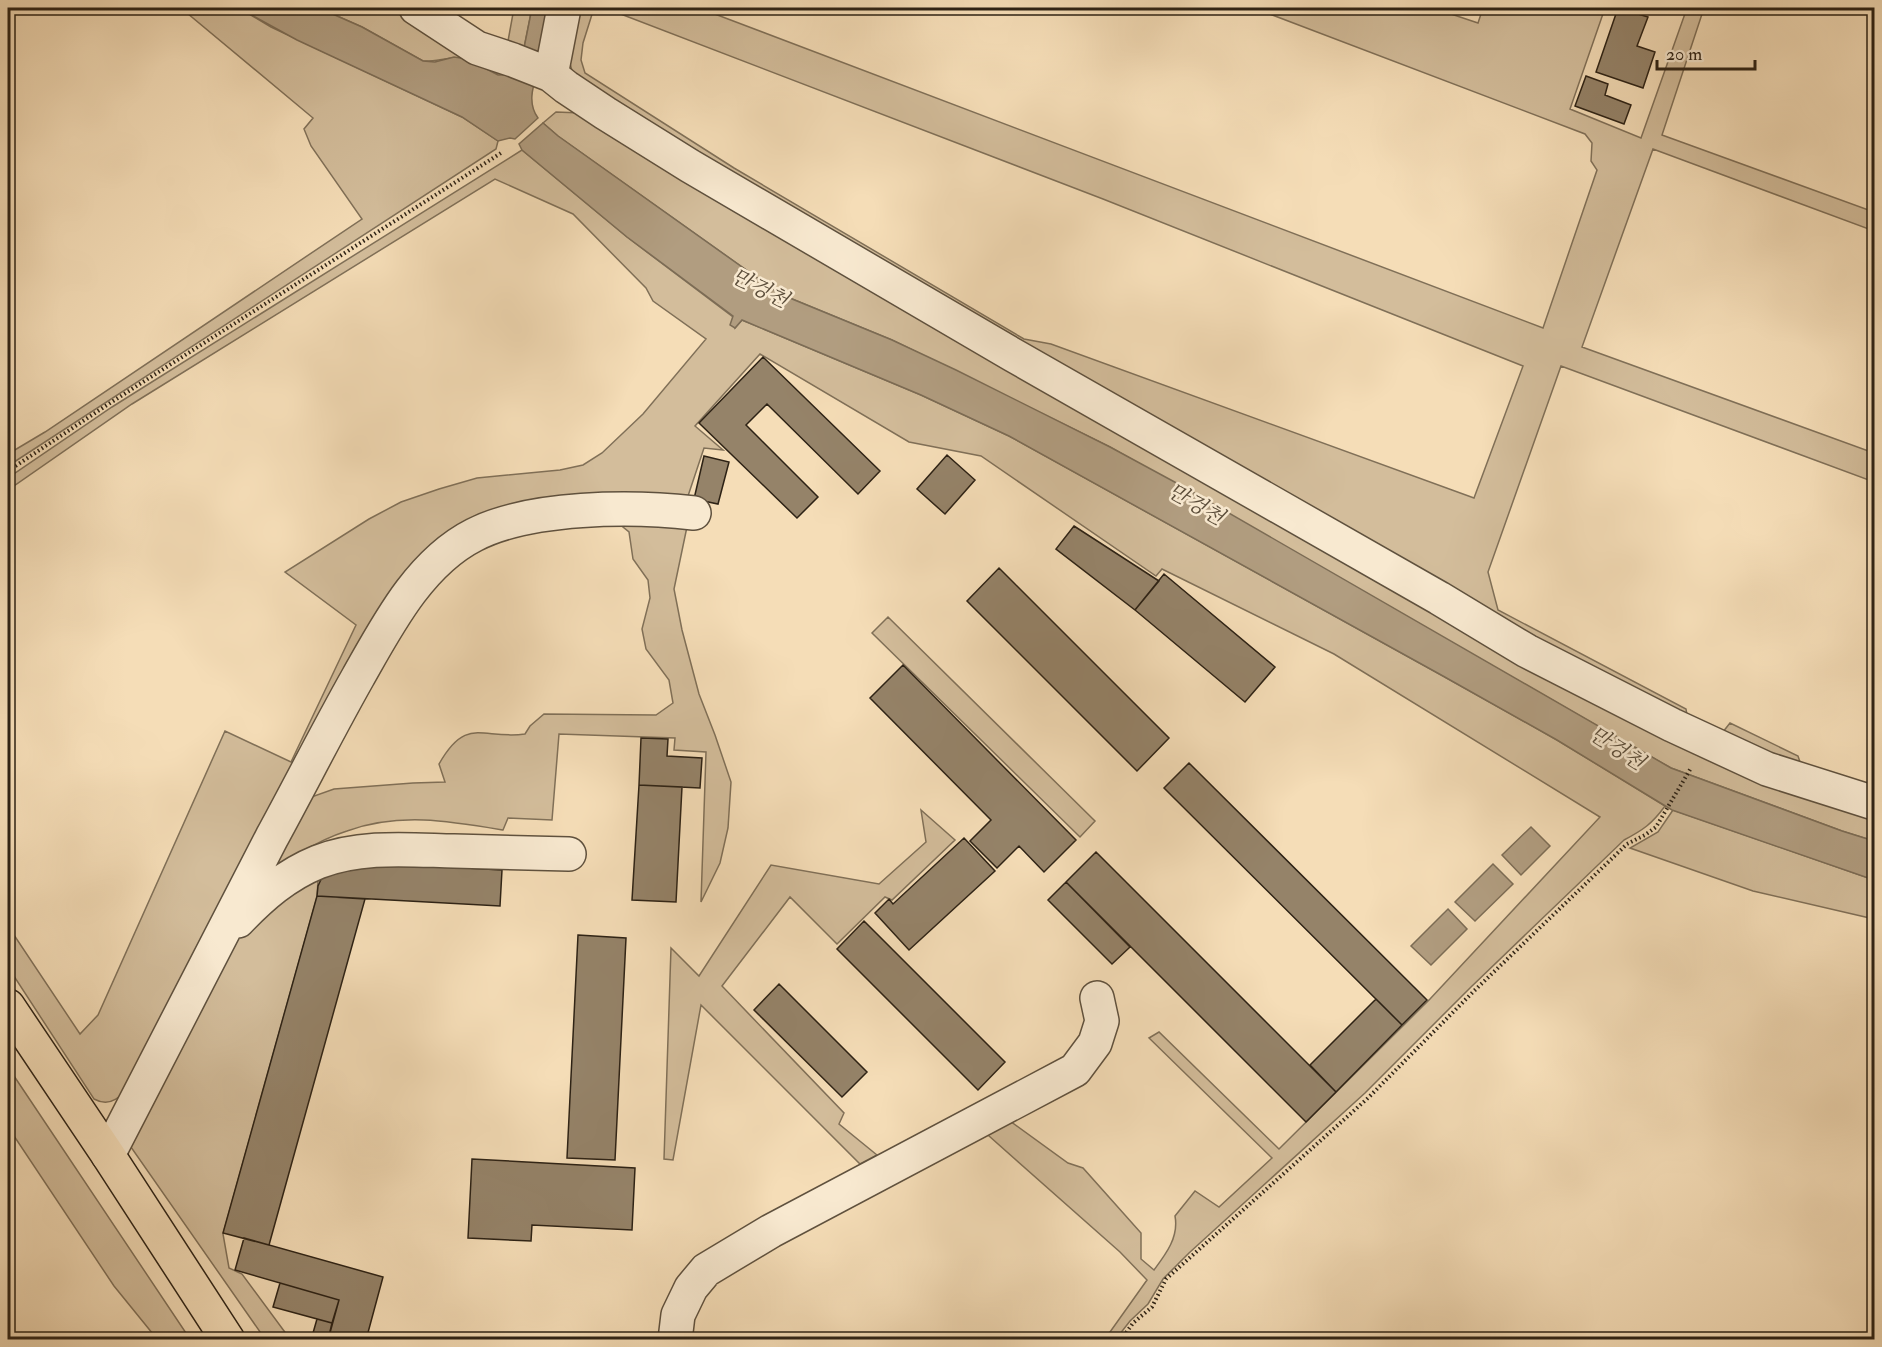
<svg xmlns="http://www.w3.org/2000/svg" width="1882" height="1347" viewBox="0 0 1882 1347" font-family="'IM FELL Double Pica','Noto Serif KR',serif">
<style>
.green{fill:#d3bd9b;stroke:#807058;stroke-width:1.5}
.water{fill:#b19d80;stroke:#7c6c55;stroke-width:1.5}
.building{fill:#958369;stroke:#2d2215;stroke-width:1.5}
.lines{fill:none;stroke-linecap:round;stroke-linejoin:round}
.minor-casing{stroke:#5f513e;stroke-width:36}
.major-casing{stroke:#2d2215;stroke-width:36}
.path{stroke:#2d2215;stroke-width:4;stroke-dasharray:1.5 3;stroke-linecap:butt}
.minor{stroke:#f8e9d0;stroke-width:33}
.major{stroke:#f5ddb7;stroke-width:33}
.labels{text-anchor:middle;stroke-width:5;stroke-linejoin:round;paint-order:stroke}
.water-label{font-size:21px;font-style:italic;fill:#5b4d3a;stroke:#f8e9d0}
</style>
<rect width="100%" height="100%" fill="#f5ddb7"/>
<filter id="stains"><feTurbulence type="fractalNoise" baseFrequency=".00333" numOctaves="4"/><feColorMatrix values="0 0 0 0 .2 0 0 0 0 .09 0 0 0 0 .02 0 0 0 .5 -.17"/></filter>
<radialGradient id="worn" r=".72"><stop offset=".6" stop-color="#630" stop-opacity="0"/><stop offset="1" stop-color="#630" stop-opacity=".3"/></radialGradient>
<path class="green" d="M181,8H239L271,27L462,117L498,141L496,149L8,466V454L45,432L362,219L311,146L304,129L313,118Z
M319,8H410L505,74C491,76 480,62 466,59C452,55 438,62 423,61L362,27Z
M514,8H532L522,58L508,41Z
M578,8H594L583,43L581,60L585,73L734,168L1024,339L1051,344L1474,498L1523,366L1103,199L605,8H699L1543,328L1597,170L1591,161L1592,143L1585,134L1254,8H1366L1383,14L1386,8H1439V10L1478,23L1483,8H1605L1570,109L1641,138L1687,8H1704L1662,135L1874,212V231L1653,149L1582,347L1874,453V482L1561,366L1488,572L1498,610L1686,709L1688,722L1668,713L929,296L573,74L568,57Z
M556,112L581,113L1308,529L1874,809V841L1842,831L1671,768L1110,447L892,340L780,294L558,136L543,123Z
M522,150L627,237L733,317L735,328L742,320L921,395L1009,436L1443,676L1557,740L1665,806C1652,824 1643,830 1624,840L1471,987L1365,1093L1189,1253L1163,1279L1148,1304L1130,1321L1116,1339H1105L1147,1280L1120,1252L980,1128L1003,1116L1068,1163L1083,1168L1141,1233V1259L1154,1270C1166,1254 1179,1237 1175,1216L1195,1191L1219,1207L1272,1158L1149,1038L1159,1032L1279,1149L1430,999L1600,817L1334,654L1162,569L1156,576L981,456L909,442L760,354L695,426L723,450L704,448L685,505L527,501C496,508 481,513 454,530L137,1077C125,1091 114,1110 94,1099L8,967V926L80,1034L98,1015L225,731L291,762L356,625L285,572L369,519L401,502L439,489L477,478L560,470L583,465L602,453L643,414L706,339L653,301L646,288L573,214L495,179L132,404L8,490V478L112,407Z
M688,522L674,589L682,630L699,694L715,735L731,782L728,828L720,863L701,902L706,752L674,750L675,738L559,734L552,820L508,818L503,830C450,821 399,812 347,831C331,836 315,844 300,853C292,858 285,863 276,866L272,860L300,801L334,789L413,783L445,782L439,764C467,715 482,740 525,734L530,726L544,714L656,715L673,703L669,680L646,649L642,629L650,598L648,580L633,559L629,532L618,523Z
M888,617L1095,821L1080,837L872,633Z
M1730,723L1798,756L1803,771L1719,737Z
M921,810L955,840L892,900L885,897L837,944L790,897L722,986L844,1113L839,1124L877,1155L860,1164L701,1005L673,1160L664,1159L671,948L699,976L771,865L879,884L926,842Z
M1673,810L1874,880V919L1753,891L1630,848L1658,832Z
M326,869L318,880L317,897L223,1234L229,1268L242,1274L290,1339H265L126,1140L237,927Z
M8,1067L190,1339H157L114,1286L8,1127Z"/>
<path class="water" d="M239,8H319L362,27L423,61L435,62L454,57L467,59L498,75L537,74C532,89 528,104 538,118L515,139L510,138L498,141L462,117L297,40Z
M532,8H550L540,64L522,58Z
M543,123L558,136L780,294L892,340L956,370L1110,447L1182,486L1671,768L1842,831L1874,841V880L1672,810L1557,740L1443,676L1009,436L921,395L742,320L735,328L730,325L733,316L627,237L522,150L519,144Z
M1531,827L1550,846L1521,875L1502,855Z
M1493,864L1513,884L1475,921L1455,902Z
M1448,909L1467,929L1431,965L1411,946Z"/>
<path class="building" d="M1618,8L1648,17L1637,46L1655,52L1643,88L1596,72Z
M1586,76L1608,84L1605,95L1631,105L1624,124L1575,106Z
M763,357L880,471L858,494L767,404L746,425L818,497L797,518L699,423Z
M947,455L975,480L945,514L917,489Z
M704,456L729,462L718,504L694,499Z
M1074,526L1159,581L1135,610L1056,549Z
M999,568L1169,738L1137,771L967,601Z
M1164,574L1275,667L1245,702L1135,610Z
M903,665L1076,840L1044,872L1019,846L997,868L970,841L991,820L870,698Z
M641,738L668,739L667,756L702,758L700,788L639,785Z
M1189,763L1427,1000L1402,1025L1164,788Z
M639,785L682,787L676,902L632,900Z
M964,838L995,871L909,950L875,913L889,899L893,904Z
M1096,852L1336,1092L1306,1122L1066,882Z
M339,861L502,870L500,906L317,896L318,886L323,875Z
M1066,882L1130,947L1112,964L1048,900Z
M317,896L365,899L269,1245L223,1233Z
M864,921L1005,1062L978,1090L837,949Z
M578,935L626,938L615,1160L567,1158Z
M779,984L867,1072L842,1097L754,1010Z
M1376,999L1402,1025L1336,1092L1310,1065Z
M472,1159L635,1168L632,1230L532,1225L531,1241L468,1238Z
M244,1238L383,1277L366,1340H328L339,1300L235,1270Z
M280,1283L339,1300L332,1323L273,1307Z
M317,1319L332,1323L328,1340H311Z"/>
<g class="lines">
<g class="minor-casing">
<path id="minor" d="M416,8L477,48L513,60L551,75L566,87L605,113L690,166L1013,355L1439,598L1527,651L1672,725L1767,769L1874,803
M551,75L564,8
M238,921C262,896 286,875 318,862C361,845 410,850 454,851C492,852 530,853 569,854
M108,1155C163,1049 217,943 272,837C301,784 328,730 358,677C387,626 419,563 474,535C530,506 632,506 694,513
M675,1340L678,1315L691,1288L706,1270L771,1231L1075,1070L1095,1043L1102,1021L1097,998"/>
</g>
<g class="major-casing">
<path id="major" d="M8,1006L108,1155L228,1340"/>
</g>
<path class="path" d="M8,471L107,405L501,153
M1121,1340L1133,1323L1152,1307L1166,1279L1368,1098L1475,990L1627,844L1645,835L1656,827L1691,768"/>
<use href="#minor" class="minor"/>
<use href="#major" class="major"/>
</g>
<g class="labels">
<g class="water-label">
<text transform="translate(760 288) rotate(27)" y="7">만겅천</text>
<text transform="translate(1196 504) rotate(30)" y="7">만겅천</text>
<text transform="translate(1617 748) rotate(33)" y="7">만겅천</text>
</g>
</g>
<rect width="1882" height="1347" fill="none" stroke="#f5ddb7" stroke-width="30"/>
<rect x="9" y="9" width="1864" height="1329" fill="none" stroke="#2d2215" stroke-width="3"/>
<rect x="15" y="15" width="1852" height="1317" fill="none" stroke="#2d2215" stroke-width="1.5"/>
<path d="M1657 60v9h98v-9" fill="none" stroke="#2d2215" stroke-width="3"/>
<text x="1666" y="60" font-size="18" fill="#2d2215" stroke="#f8e9d0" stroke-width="4.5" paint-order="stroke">20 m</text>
<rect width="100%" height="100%" filter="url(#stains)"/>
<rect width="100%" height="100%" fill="url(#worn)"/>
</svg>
